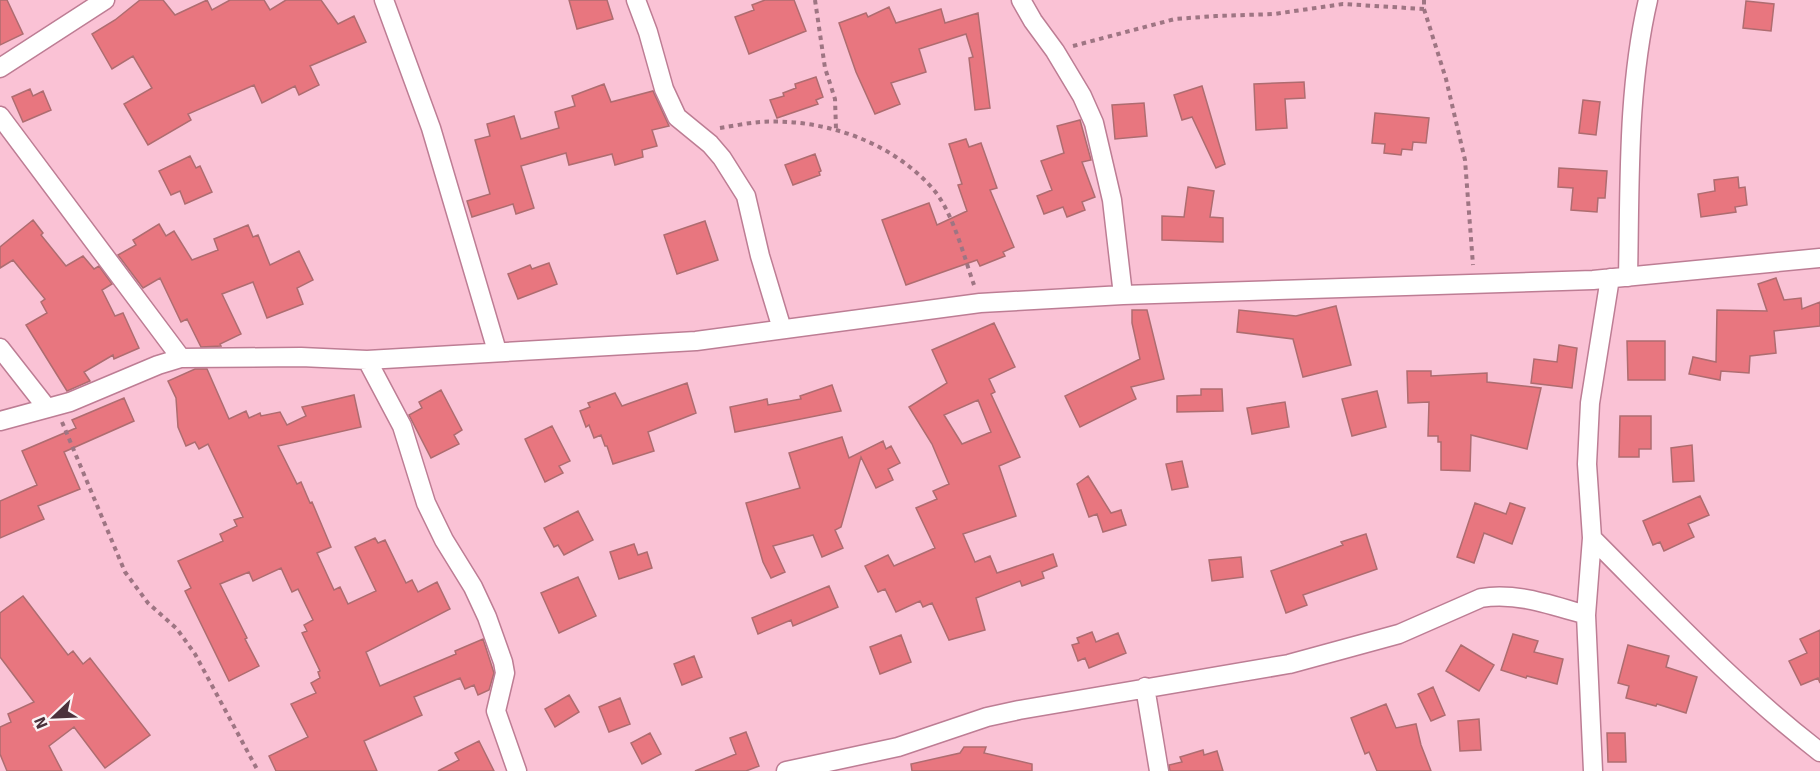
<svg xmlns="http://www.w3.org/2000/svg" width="1820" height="771" viewBox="0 0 1820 771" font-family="Signika,sans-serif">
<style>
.building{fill:#e8767f;stroke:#ae6c70;stroke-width:1.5;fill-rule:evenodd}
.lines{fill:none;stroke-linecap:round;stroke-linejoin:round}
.street-casing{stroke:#bd7d94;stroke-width:21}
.path{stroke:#9e7583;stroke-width:4;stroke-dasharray:4.5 4.5;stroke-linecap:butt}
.street{stroke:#fff;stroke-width:18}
</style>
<rect width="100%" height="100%" fill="#fac2d5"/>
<path class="building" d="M0,0H7L23,34L0,45Z
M140,0H163L175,15L207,0L212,10L230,0H264L270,10L286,0H321L338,24L354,16L366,42L310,66L319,85L299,95L295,86L262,103L254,85L188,114L191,120L148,145L124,104L152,88L133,56L112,69L92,34L115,20Z
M569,0H607L613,19L577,29Z
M765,0H794L806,31L749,54L735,17L754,10L752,5Z
M1746,1L1774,4L1771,31L1743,28Z
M889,7L896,23L941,9L945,23L978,13L990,108L975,110L969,58L973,57L966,34L919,49L926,72L891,83L900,104L875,114L856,72L839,23L866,13L868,17Z
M816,77L823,97L816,100L818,104L777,118L770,100L784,96L783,93L796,88L795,84Z
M1304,82L1305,98L1285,99L1287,128L1256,130L1254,84Z
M604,84L611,102L653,91L669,126L652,130L657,146L642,150L643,157L615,165L612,154L569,165L566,153L521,166L534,208L516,214L513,204L472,217L467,201L490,194L475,140L490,136L487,124L514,116L521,139L559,128L555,112L575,106L572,96Z
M1202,86L1225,164L1216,168L1192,117L1182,120L1174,95Z
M30,89L33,96L43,91L51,110L23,122L12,97Z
M1583,100L1600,102L1596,135L1579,133Z
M1144,103L1147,136L1115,139L1112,105Z
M1375,113L1429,118L1426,143L1413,142L1412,150L1402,149L1401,155L1384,153L1385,144L1372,143Z
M1080,120L1091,160L1082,162L1095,197L1082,202L1085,210L1067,217L1063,207L1044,214L1037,196L1052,190L1041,161L1064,153L1057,126Z
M966,139L969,147L981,143L997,188L990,190L1014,247L1003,252L1005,256L980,266L977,260L906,285L882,220L929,203L937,225L967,211L958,185L962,184L949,144Z
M815,154L821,171L819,172L820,175L793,185L785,165Z
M190,156L196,168L200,166L212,192L185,204L180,191L171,195L159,171Z
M1559,168L1607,171L1605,198H1598L1597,212L1571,210L1573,188L1558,187Z
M1738,177L1739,188L1745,187L1747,205L1735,207L1736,212L1701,217L1698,194L1715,191L1714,180Z
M1188,187L1214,191L1210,217L1223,218V242L1162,240V216L1184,217Z
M33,220L43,233L41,235L66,266L83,256L94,269L99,266L112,284L102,290L115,316L123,313L139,348L114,359L113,355L84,372L90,381L67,391L26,325L47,313L41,302L45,299L13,260L0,268V247Z
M705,221L718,260L677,274L664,235Z
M159,224L166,236L174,231L192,260L218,250L214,239L248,225L253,237L258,235L270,265L299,251L313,280L297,288L303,304L267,318L253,282L222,294L241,334L220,344L221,346L201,347L187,319L181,322L160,278L143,288L118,255L136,245L133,240Z
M549,263L557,284L518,299L508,274L530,265L532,269Z
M1776,278L1784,300L1801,298L1802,309L1820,302V326L1774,331L1776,353L1750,356L1749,373L1721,371L1720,380L1689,374L1693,357L1716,362L1717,310L1767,311L1758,284Z
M1336,306L1351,365L1303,377L1293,339L1237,332L1239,310L1296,316Z
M1132,310H1147L1164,379L1131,387L1136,399L1080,427L1065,396L1140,359L1132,323Z
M994,323L1015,367L989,379L995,392L991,394L1020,457L999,466L1016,516L963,534L975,562L990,556L997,573L1053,554L1057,566L1042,572L1044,578L1022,586L1020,581L976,598L985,630L949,640L932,603L923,607L920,601L896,612L885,589L878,592L865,566L888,555L894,566L935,548L916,508L937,499L933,491L949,484L932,444L909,407L947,383L932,350ZM978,400L991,432L962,444L944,415Z
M1627,341H1665V380H1628Z
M1559,345L1577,348L1572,388L1531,383L1534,359L1557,362Z
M195,369H207L229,419L246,411L249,418L260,413L261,416L280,412L287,425L306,416L302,407L354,395L361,427L278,446L297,484L301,482L310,503L312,502L331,547L317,553L334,590L340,587L348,604L376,591L355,547L375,538L378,543L385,540L406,583L412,580L418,592L437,582L450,609L366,652L380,686L456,654L455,651L483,639L494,673L489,690L478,695L474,685L465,689L460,678L414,697L422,715L364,741L377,771H276L269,756L308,737L291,704L316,693L311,683L320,678L318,672L320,671L302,633L307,631L304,625L313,620L298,589L292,592L281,568L253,581L249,572L220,584L247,638L245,639L259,666L229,681L185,591L191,588L178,561L223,541L220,534L237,526L234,520L243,517L208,444L199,449L195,442L186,446L178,427L176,398L168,381Z
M1407,371H1431V376L1487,373V382L1541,388L1527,449L1471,435L1470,471L1441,470V442H1438V436H1428L1429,402L1408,403Z
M687,383L696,413L648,432L654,451L613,464L607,446H605L601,435L594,438L589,425L586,427L580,411L590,407L588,403L615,393L622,406Z
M832,385L841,411L735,432L730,407L767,399L768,405L801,399L800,396Z
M1201,389H1222L1223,411L1177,412V396L1201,395Z
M441,390L462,430L454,435L459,444L431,458L409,415L422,408L419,402Z
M1377,391L1386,427L1352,436L1342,399Z
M124,398L134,421L64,452L80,489L38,506L44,519L0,538V501L37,485L22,451L76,428L72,420Z
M1285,402L1289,427L1252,434L1247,408Z
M1620,416H1651V449H1639V457H1619Z
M552,426L570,461L559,466L563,473L545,482L525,439Z
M842,437L849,458L883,441L886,449L891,446L900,463L888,469L893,480L876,488L861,457L841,527L835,530L843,548L822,557L813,535L773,546L785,572L771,578L763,562L746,503L800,488L789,453Z
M1692,445L1694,481L1673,482L1671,448Z
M1182,461L1188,487L1172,490L1166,464Z
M1088,476L1111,513L1121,510L1126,525L1103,532L1097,514L1089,517L1077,484Z
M1700,496L1709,515L1688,524L1694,537L1664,551L1660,542L1653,545L1643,521Z
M1475,503L1506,514L1510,503L1525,508L1512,544L1484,533L1474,563L1457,557Z
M578,511L593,540L564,555L558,545L554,547L544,528Z
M1366,534L1377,569L1303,595L1307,605L1286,613L1271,571L1343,545L1341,542Z
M634,544L638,555L647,552L652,568L619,579L610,552Z
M1241,557L1243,577L1212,581L1209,560Z
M578,577L596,616L559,633L541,593Z
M829,586L838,607L793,626L791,620L758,634L752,618Z
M23,596L68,655L73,651L83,664L90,658L150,735L105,768L74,727L49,746L62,771H7L0,754V727L11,722L8,714L34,702L0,657V613Z
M1820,630V683L1818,678L1801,685L1789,661L1807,653L1800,639Z
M1092,632L1096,642L1118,633L1126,653L1089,668L1085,658L1078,661L1072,645L1079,643L1077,638Z
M1513,634L1538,641L1534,652L1563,659L1557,684L1527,676L1526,678L1501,670Z
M901,635L911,662L880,674L870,647Z
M1461,645L1494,665L1479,691L1446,671Z
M1628,645L1669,656L1666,667L1697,677L1686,713L1657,704L1656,706L1626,698L1629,686L1618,683Z
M694,656L702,677L682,685L674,664Z
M1433,687L1445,715L1431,721L1418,694Z
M569,695L579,712L555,727L545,709Z
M620,698L630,724L609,732L599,707Z
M1386,704L1396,728L1416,724L1421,745L1431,771H1377L1369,752L1365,754L1351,718Z
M1479,719L1481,750L1460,751L1458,721Z
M746,732L759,766L746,771H695L736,754L730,738Z
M650,733L661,754L642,764L631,743Z
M1607,733H1625L1626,762H1608Z
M479,741L494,771H438L459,760L455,753Z
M964,747H986L984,753L1032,764V771H912L911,764L960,753Z
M1203,750L1204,755L1217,751L1223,771H1170L1169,765L1182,762L1180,757Z"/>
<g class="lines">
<g class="street-casing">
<path id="street" d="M384,0L431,128L497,351
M636,0L648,32L664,89L677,117L710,144L722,158L746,196L760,256L782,329
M1021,0L1033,21L1055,51L1082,96L1094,123L1112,200L1123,295
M0,68L105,0
M0,116L181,358
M1628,277C1630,185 1627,90 1648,0
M0,348L47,408
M367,360L402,426L426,503L444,540L473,587L487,617L503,662L505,673L496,711L517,771
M0,421L70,402L158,365L181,358L301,357L367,360L696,341L980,303L1123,295L1593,280L1820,258
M1592,538C1666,612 1737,688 1820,752
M1145,687L1159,771
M786,771L898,747L987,717L1019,710L1289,664L1399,634L1481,598C1516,592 1552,605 1586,615
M1593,771L1586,615L1592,538L1587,464L1590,403L1610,278"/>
</g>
<path class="path" d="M815,0L825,68L835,99L836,129
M1424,0V9L1446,79L1465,160L1473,265
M1073,46L1175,19L1216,16L1274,14L1343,4L1424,9
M720,128C733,126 747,123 760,122C823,118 891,141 933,189C953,212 964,257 974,285
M62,422L125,572L148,603L177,629L195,654L258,771"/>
<use href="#street" class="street"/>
</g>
<g transform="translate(54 717) rotate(247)" stroke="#faf3f5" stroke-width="4.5" paint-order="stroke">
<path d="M0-4.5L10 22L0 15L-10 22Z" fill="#4c313b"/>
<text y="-9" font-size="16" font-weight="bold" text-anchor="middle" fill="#4c313b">N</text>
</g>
</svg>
